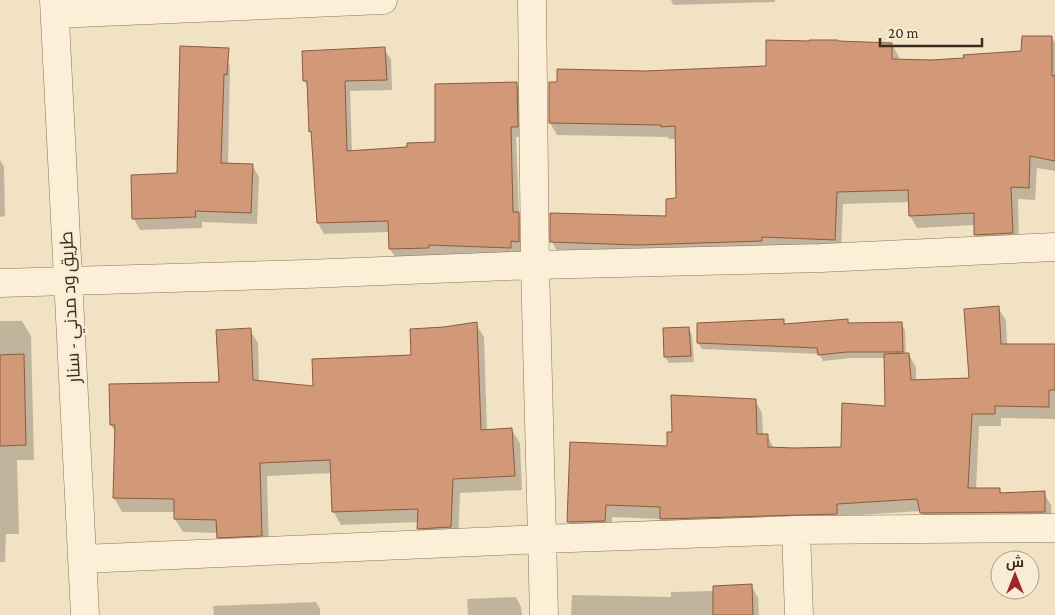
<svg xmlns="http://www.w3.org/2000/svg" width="1055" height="615" viewBox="0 0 1055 615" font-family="'Crimson Pro',Cairo,serif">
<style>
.shadow{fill:#0003}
.building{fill:#d19978;stroke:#8d5a3e}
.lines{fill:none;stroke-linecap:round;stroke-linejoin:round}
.minor-casing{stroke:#8c7359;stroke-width:29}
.minor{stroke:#fbefd8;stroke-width:28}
.labels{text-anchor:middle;stroke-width:5;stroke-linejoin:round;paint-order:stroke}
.street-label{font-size:18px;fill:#3c2b1e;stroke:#f7ecd4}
</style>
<rect width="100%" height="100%" fill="#f1e2c4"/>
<path class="shadow" d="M671,0H775V2L673,5Z
M1052,37L1055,43V171L1037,168L1035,200L1018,199L1019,245L983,247L976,235L975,225L917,228L910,216V202L843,204L841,252L559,255L552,242L551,214L668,217L678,199L677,139H669L668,137L557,135L550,123L645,72L767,67L839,42L892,44L899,57V60L931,61L965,60L1023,52Z
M384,49L391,59L392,90L350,91L352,152L408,148L436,143L517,84L523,94V137H516L519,214L524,224L525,252H516V258L397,260L390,249V232L324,234L318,223L313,136L310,131L308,88L305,81Z
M224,54L230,66L228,164L252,165L259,177L257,224L202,222V228L140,230L134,219L178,175Z
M0,160L4,167L5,216L0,217Z
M998,308L1006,320L1007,345L1055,346V419L1001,418V426H979L976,489H999L1002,494L1044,493L1051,505L1052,525H928L921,511L843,516L669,531L661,519L612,517V533L576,535L569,522L571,444L668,447L755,400L762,413L763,435H767L774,449L842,448L887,407L885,358H851L823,361L819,354L702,349L698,343L783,320L786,325L847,320L850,324L901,323L905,330L906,355H909L916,367V381L970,379Z
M0,321H22L31,336L34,460H17L19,534H6L5,562H0Z
M476,324L484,337L487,431L512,430L520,443L522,490L460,493L458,541L426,542L418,528L419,522L341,525L333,511L332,473L267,476L269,549L226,551L218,537V533L183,532L175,519V512H122L114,498L116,434L111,425V385L220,383L250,330L258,343L259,382L314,388L413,356L445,329Z
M689,329L692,335L694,362L669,363L665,357Z
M751,585L758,598L759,615H571L572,595L671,597V592L714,591Z
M516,597L521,607L522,615H468L467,599Z
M316,602L320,609V615H214L213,606Z"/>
<path class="building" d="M1022,36H1052V76L1055,75V161L1030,156L1029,188L1011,187L1013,233L974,235V213L909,216L908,190L837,192L835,240L762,237V241L638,245L550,242V213L666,216V199L676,198L675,126L661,127V125L549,123V82H557V69L645,71L766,66V40L809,41V40H838V41L892,43V59L931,60L964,58L963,55L1021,51Z
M180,46L229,48L227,75L224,74L221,163L253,164L251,213L195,211L196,217L132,219L131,175L177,173Z
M385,47L387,80L345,81L347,151L407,147V143L435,142V84L517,82L518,127H511L513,212H519V242L511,241V248L429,245V248L389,249L388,221L317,223L311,131L309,132L307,81H303L302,51Z
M999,306L1001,344H1055V390H1049V407L995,406V414H972L968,488H1000V493L1045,491V512L920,513L917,499L837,504V514L660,519V507L606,505L605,521L567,522L570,442L667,446V432H672L671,395L756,399L757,434H768V447L794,448L841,447L842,403L885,406L884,354L909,353L911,380L969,378L964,309Z
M784,319V324L848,319V323L902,322L903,352H847L818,355L817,348L697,343V323Z
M477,322L481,430L512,428L515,476L453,479L451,527L417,529L418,509L332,512L330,460L260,463L262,536L217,538L216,520L174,519V499L113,498L115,425H110L109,384L219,382L216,330L251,328L253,380L313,386L312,359L411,355L410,329L444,327Z
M689,327L691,356L664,357L663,328Z
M24,354L26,445L0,446V355Z
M752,584L753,615H713V586Z"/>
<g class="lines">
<g class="minor-casing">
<path id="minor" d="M54,0L85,615
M532,0L535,265L544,615
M55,14L383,0
M0,283L306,274L535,265L821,258L1055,247
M796,530L799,615
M82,559L542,539L796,530L1055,528"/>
</g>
<use href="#minor" class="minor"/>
</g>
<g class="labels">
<g class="street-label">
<text transform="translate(70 307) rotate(-93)" y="6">طريق ود مدني - سنار</text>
</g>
</g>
<g transform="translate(1015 575)"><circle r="24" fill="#f7ecd4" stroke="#ac9f8b"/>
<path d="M0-4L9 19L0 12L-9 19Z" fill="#9f262b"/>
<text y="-8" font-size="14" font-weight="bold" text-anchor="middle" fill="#3c2b1e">ش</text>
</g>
<path d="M880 38v8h102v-8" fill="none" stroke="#3c2b1e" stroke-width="2.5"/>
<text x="888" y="38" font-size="15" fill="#3c2b1e" stroke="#f7ecd4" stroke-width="4" paint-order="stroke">20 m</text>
</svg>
